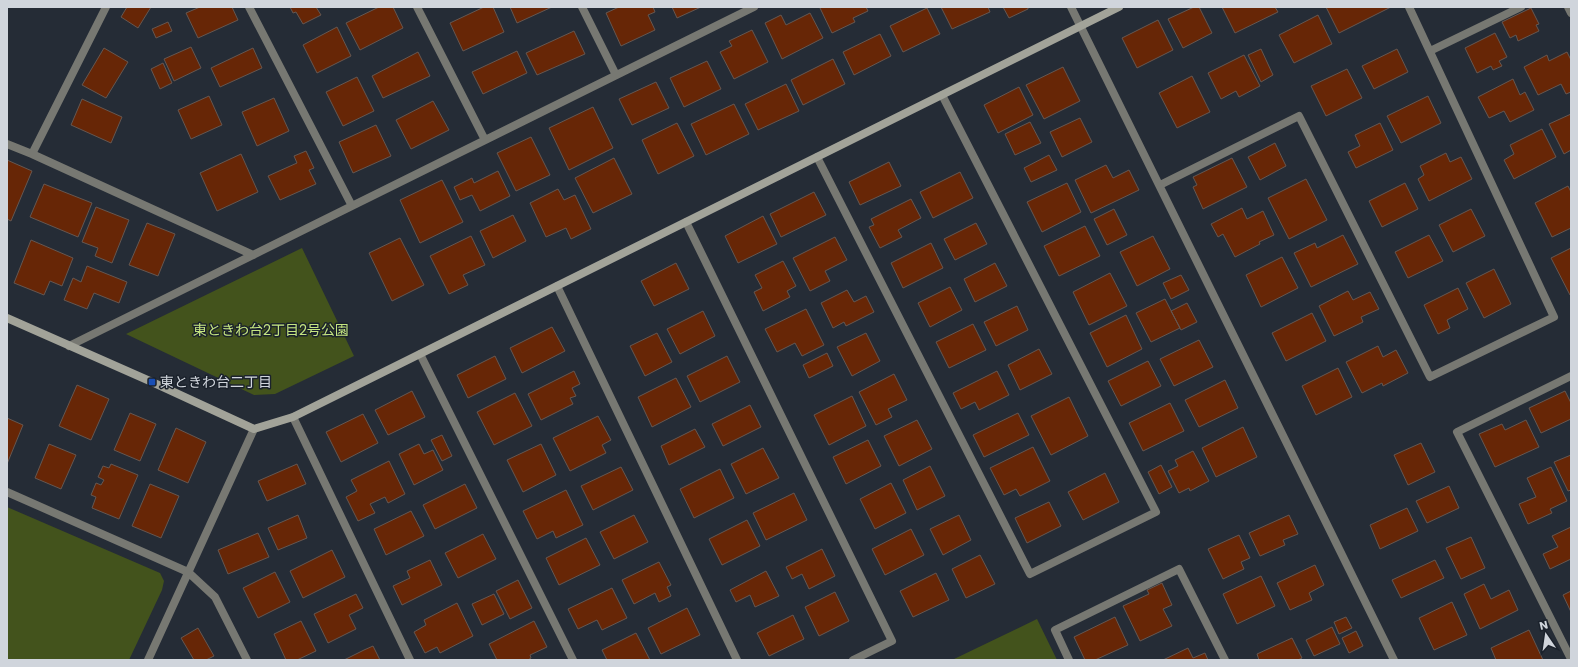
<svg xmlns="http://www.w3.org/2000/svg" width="1578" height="667" viewBox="0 0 1578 667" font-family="Poppins,'Noto Sans JP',sans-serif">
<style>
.green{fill:#43531c}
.building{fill:#672606;stroke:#655751}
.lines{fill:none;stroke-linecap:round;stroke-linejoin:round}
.street{stroke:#777872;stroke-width:8}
.secondary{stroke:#a2a399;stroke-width:8}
.transit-dot{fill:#1a4fb4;stroke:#1b222c;stroke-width:1.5}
.labels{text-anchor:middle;stroke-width:3;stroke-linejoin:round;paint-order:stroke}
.park-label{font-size:14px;fill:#c5e581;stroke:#1b222c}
.poi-label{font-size:14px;fill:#d0d5dc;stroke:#1b222c;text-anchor:start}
</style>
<rect width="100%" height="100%" fill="#252c36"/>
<path class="green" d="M302,248L354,356L275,394L254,395L126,334Z
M7,507L160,573L164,581L162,590L129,660H7Z
M1037,619L1057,660H952Z"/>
<path class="building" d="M127,7H151L138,28L121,17Z
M200,7H232L238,20L198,38L186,13Z
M290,7H316L321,15L303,24L296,12L293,13Z
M379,7H393L403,28L360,50L346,23Z
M484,7H493L504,32L463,51L450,23Z
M510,7H552L517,23Z
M619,7H653L655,12L648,15L655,30L621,46L606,13Z
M672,7H701L677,18Z
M821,7H866L868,11L853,18L855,22L832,33L820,8Z
M941,7H988L990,12L952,29Z
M1003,7H1028V9L1009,18Z
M1194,7H1199L1212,33L1183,48L1168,19Z
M1222,7H1275L1278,12L1235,33Z
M1326,7H1391L1339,33Z
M927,8L940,34L903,52L890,26Z
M1531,8L1539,24L1536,25L1539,31L1518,41L1516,35L1510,38L1502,22Z
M810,13L823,38L782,59L765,23L781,15L786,25Z
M1318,15L1332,44L1294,63L1279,35Z
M1158,20L1173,50L1137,68L1122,38Z
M168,22L172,31L156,38L152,29Z
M337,27L351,56L317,73L303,45Z
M752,30L768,62L734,79L720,52L732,46L729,41Z
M574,31L585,54L537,75L526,53Z
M1495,33L1507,57L1499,61L1502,66L1493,70L1491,66L1477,73L1465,48Z
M880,34L891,56L854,75L843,52Z
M191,47L201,68L174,81L164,59Z
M104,48L128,62L106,98L82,85Z
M253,48L262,68L220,87L211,68Z
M1261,49L1273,75L1261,82L1248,55Z
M1397,49L1408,72L1374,89L1362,66Z
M517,51L527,73L483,94L472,72Z
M418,52L430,76L383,98L372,76Z
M1567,52L1571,60V92L1566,94L1561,84L1538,95L1524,67L1547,55L1549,61Z
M1244,55L1260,86L1239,97L1236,91L1221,99L1208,73Z
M833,59L845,84L803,105L791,80Z
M707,61L721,89L684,107L670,78Z
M163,63L172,83L160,89L151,69Z
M1063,67L1080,101L1044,119L1026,85Z
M1347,69L1362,98L1326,116L1311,86Z
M1192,76L1210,112L1177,128L1159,93Z
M357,77L374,111L343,126L326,92Z
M1513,79L1520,95L1525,92L1534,110L1510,122L1504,111L1489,118L1478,97Z
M656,82L669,108L632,125L619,99Z
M786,84L799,111L758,130L745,104Z
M1019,87L1033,115L998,133L984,105Z
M209,96L222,125L191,139L178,110Z
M1428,96L1441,123L1401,143L1387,116Z
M274,98L289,131L257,146L242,112Z
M82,99L122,117L111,143L71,125Z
M433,101L449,130L411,149L396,120Z
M734,104L749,134L706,155L691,124Z
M593,107L613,148L569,170L549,128Z
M1571,114V150L1564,154L1549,124Z
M1080,118L1092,142L1062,157L1050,132Z
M1030,122L1041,143L1015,155L1005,134Z
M677,123L694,156L658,174L642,140Z
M1380,123L1393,150L1356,168L1348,152L1360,146L1355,135Z
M376,125L391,156L353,173L339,142Z
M1542,129L1556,157L1514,179L1504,160L1514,154L1510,145Z
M531,137L550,175L516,191L497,153Z
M1275,143L1286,166L1260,180L1248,157Z
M306,151L314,168L309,170L316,184L280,200L268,176L297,163L294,156Z
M1446,153L1450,162L1461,157L1472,179L1429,201L1418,179L1424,175L1420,166Z
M241,154L258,192L217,211L200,173Z
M1049,155L1057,170L1031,182L1024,168Z
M614,158L632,194L593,213L575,178Z
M1232,158L1247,187L1203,209L1193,187L1197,185L1193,177Z
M7,160L32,171L11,221L7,219Z
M889,162L901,186L860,205L849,182Z
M1106,165L1113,178L1129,170L1139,190L1091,213L1075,180Z
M498,171L510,196L480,211L472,195L460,200L454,187L472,178L474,183Z
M960,172L973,198L933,218L920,192Z
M1306,179L1327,220L1289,239L1268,198Z
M442,180L463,222L420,243L400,200Z
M1067,183L1081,212L1042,232L1027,202Z
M1405,183L1418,209L1382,227L1369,201Z
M44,184L92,203L78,237L30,217Z
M1568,186L1571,192V228L1552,237L1535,203Z
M558,189L564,200L575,195L591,229L571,239L566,228L546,237L530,203Z
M814,192L826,215L781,237L770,214Z
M911,199L921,218L898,230L902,237L880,248L869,227L874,225L871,219Z
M96,207L129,220L112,263L95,256L98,248L82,242Z
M1242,208L1247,219L1263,211L1274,235L1259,242L1260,244L1235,257L1223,234L1218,237L1211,224Z
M1114,209L1127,235L1107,245L1094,219Z
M1471,209L1485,236L1453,252L1439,225Z
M513,215L526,241L493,258L480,231Z
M763,216L777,244L738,263L725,236Z
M147,223L175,234L158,276L129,265Z
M976,223L987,244L955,260L944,239Z
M1085,226L1100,256L1059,276L1044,246Z
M1343,235L1358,264L1311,287L1294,253L1315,243L1317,248Z
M1429,235L1443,261L1408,278L1395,252Z
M471,236L485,265L463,275L468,285L449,294L430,256Z
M1153,236L1170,269L1137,286L1120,252Z
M835,237L847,260L825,271L830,281L810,291L793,258Z
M400,238L424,285L392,301L369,253Z
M31,240L73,258L62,286L50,281L44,295L14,283Z
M931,243L943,268L903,288L891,263Z
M1571,248V294L1570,295L1551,258Z
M1282,257L1298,288L1261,307L1246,275Z
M783,261L796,286L787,291L790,297L763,311L754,292L762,288L755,275Z
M676,263L689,289L654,306L641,281Z
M995,263L1007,286L975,302L964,279Z
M87,266L127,282L119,303L94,293L87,309L64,300L73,278L81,282Z
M1494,269L1511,304L1484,318L1466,283Z
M1110,273L1127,306L1089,325L1073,292Z
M1181,275L1189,290L1171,299L1163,283Z
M950,287L962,310L930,327L918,303Z
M1458,288L1468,309L1447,320L1450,328L1438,334L1424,305Z
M847,290L854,302L866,296L874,312L846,326L844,322L833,328L821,303Z
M1348,291L1353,300L1370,292L1379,309L1361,317L1363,322L1334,336L1319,306Z
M1165,299L1180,328L1151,342L1136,313Z
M1187,303L1197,322L1181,330L1171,311Z
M1017,306L1028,330L996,346L984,322Z
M806,309L824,345L802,356L795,343L777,352L765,329Z
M703,311L715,336L680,354L667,329Z
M1312,313L1326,341L1286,361L1272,333Z
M1126,315L1142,349L1107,367L1090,333Z
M973,324L986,350L949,368L936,342Z
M552,327L565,351L522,373L510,348Z
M657,333L672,362L645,376L630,346Z
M866,333L880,361L852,376L837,347Z
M1199,340L1213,367L1174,386L1160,359Z
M1378,346L1383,357L1396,350L1408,373L1383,386L1382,383L1362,393L1346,362Z
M1039,349L1052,374L1020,390L1008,365Z
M827,353L833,366L809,378L803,365Z
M495,356L506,379L468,398L457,375Z
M727,356L740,382L700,402L687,376Z
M1148,361L1161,386L1121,406L1108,381Z
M1338,368L1352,397L1316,415L1302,386Z
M574,371L580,384L572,388L576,396L570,398L573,404L541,420L528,394Z
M997,371L1009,395L979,410L975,402L961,409L953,393Z
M894,374L907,400L888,409L892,417L876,425L859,392Z
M676,378L691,407L652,427L638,397Z
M1225,380L1238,408L1199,427L1185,400Z
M77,385L109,399L91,440L59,426Z
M412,391L425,417L388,435L375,410Z
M1565,391L1571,403V419L1541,433L1529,408Z
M515,393L532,426L494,445L477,412Z
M852,396L866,426L829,445L814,415Z
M1069,397L1088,436L1051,455L1031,416Z
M1170,403L1184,431L1143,451L1129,423Z
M750,405L761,427L723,446L712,424Z
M130,413L156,424L140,461L114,450Z
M1018,413L1029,435L984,457L973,435Z
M363,414L378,443L341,462L326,432Z
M598,416L611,440L602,445L606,453L570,471L553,438Z
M7,418L23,425L7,464Z
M917,420L932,449L899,466L884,436Z
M1526,420L1539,447L1495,467L1479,434L1502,424L1505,430Z
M1243,427L1257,457L1216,477L1202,448Z
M176,428L206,442L188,483L158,470Z
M695,429L705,447L669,465L661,446Z
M442,435L452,456L442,461L431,440Z
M868,440L881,466L846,484L833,457Z
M1421,443L1435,472L1408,485L1394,455Z
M49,444L76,455L61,489L35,478Z
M419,444L424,454L433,450L443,470L414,485L399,454Z
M541,444L556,475L523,492L507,460Z
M1033,447L1050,481L1020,496L1016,489L1004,495L990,468Z
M763,448L779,478L746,494L731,464Z
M1193,451L1209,481L1190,491L1189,488L1179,493L1168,471L1178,466L1175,460Z
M1571,455V490L1568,491L1554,462Z
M389,461L405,494L388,503L385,497L370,504L375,513L358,521L346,497L357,491L351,480Z
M111,464L138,475L119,519L92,508L96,497L91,495L96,483L101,485L104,480L98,477L103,466L109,468Z
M297,464L306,484L267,501L258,481Z
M1161,465L1172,487L1159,494L1148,472Z
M930,466L945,496L917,510L903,480Z
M621,467L633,490L593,510L581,486Z
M1551,467L1567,501L1550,509L1552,513L1528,524L1519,504L1536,497L1527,478Z
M720,469L734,498L694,518L680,489Z
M1105,473L1119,502L1083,520L1068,492Z
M891,483L906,513L875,529L860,499Z
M150,484L179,496L161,538L132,526Z
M465,484L477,508L435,529L423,505Z
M1449,486L1459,508L1427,523L1416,501Z
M566,490L583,525L556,538L553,531L537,539L523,511Z
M794,493L807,520L766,540L753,513Z
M1049,502L1061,526L1027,543L1015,518Z
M1407,508L1418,531L1380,549L1370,525Z
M411,511L424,536L386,555L374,529Z
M298,515L307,538L278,550L268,528Z
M634,515L648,542L614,559L600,532Z
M959,515L971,540L943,555L930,529Z
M1289,515L1298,534L1283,540L1285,545L1260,556L1249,533Z
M747,520L760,546L722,565L709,539Z
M1571,527V559L1550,569L1543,554L1558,547L1552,536Z
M911,529L924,555L885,575L872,549Z
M258,533L269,557L228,574L218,550Z
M483,534L496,559L458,578L445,553Z
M1239,535L1250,558L1241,562L1244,569L1223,579L1208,549Z
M1471,537L1485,568L1461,579L1446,548Z
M586,538L600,565L559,585L546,558Z
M822,549L835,576L809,589L802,574L792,579L786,567Z
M332,550L345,577L303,598L290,571Z
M980,555L995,584L966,598L952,569Z
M430,560L442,585L402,605L393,586L410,578L407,571Z
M1435,560L1444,578L1401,598L1392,580Z
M659,562L671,585L667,587L671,596L659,602L655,593L634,604L622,580Z
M1315,565L1324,585L1309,593L1312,600L1290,610L1277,583Z
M766,571L779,596L755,607L750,595L736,602L730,590Z
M275,572L290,602L258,618L243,588Z
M936,573L949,600L913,617L900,591Z
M1261,576L1275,606L1237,624L1223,594Z
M518,580L532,608L510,619L496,591Z
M1162,583L1172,605L1163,609L1172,626L1140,641L1123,606L1149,594L1147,590Z
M1484,584L1491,599L1509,590L1518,610L1480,629L1464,594Z
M612,588L627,618L602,630L597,620L578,629L568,609Z
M1571,591V612L1563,595Z
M835,592L849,621L819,636L805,607Z
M356,594L363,608L349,615L356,629L328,643L314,614Z
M494,594L504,614L482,625L472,604Z
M1452,602L1467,635L1434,650L1419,618Z
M457,603L473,636L440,653L437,647L425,653L414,632L426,625L424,620Z
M687,608L700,635L661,654L648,628Z
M793,615L804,639L769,656L757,633Z
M1115,617L1128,645L1095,660H1085L1074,637Z
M1346,617L1352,628L1339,634L1334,622Z
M301,621L316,651L297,660H286L274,634Z
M534,621L547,647L530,655L531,658L528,660H497L489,644Z
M1332,627L1340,644L1314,656L1306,640Z
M198,628L214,656L206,660H194L181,638Z
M1529,630L1543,660H1496L1491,648Z
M1356,631L1363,646L1349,653L1342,638Z
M636,633L650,660H607L602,650Z
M1292,638L1302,658L1298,660H1259L1257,654Z
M373,646L380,660H344L364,650Z
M1188,648L1193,658L1205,653L1208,660H1163Z"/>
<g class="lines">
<path class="street" d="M249,7L352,206
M417,7L485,140
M582,7L616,75
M1071,7L1394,660
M1568,7L1571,13
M1430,51L1521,7
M7,144L32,154L253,255
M32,154L106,7
M817,157L1030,574L1156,512L942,95
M1160,185L1299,116L1430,377L1554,317L1409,7
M686,222L892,641L853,660
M557,286L737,660
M69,346L754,7
M420,354L573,660
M1571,376L1457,432L1571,659
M293,417L410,660
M7,492L188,572L215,597L247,660
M148,660L254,429
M1069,660L1055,630L1179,569L1225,660"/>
<path class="secondary" d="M7,318L152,382L254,429L293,417L1119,7"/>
</g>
<rect class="transit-dot" x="148" y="378" width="8" height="8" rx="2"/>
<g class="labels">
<g class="park-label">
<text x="271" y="335">東ときわ台2丁目2号公園</text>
</g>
<g class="poi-label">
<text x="160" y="387">東ときわ台二丁目</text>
</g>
</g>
<rect width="1578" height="667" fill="none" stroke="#d0d5dc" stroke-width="16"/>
<g transform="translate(1546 635) rotate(347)" stroke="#1b222c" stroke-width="3" paint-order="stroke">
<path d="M0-3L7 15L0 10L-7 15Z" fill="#d0d5dc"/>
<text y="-6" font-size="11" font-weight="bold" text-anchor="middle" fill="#d0d5dc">N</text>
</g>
</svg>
